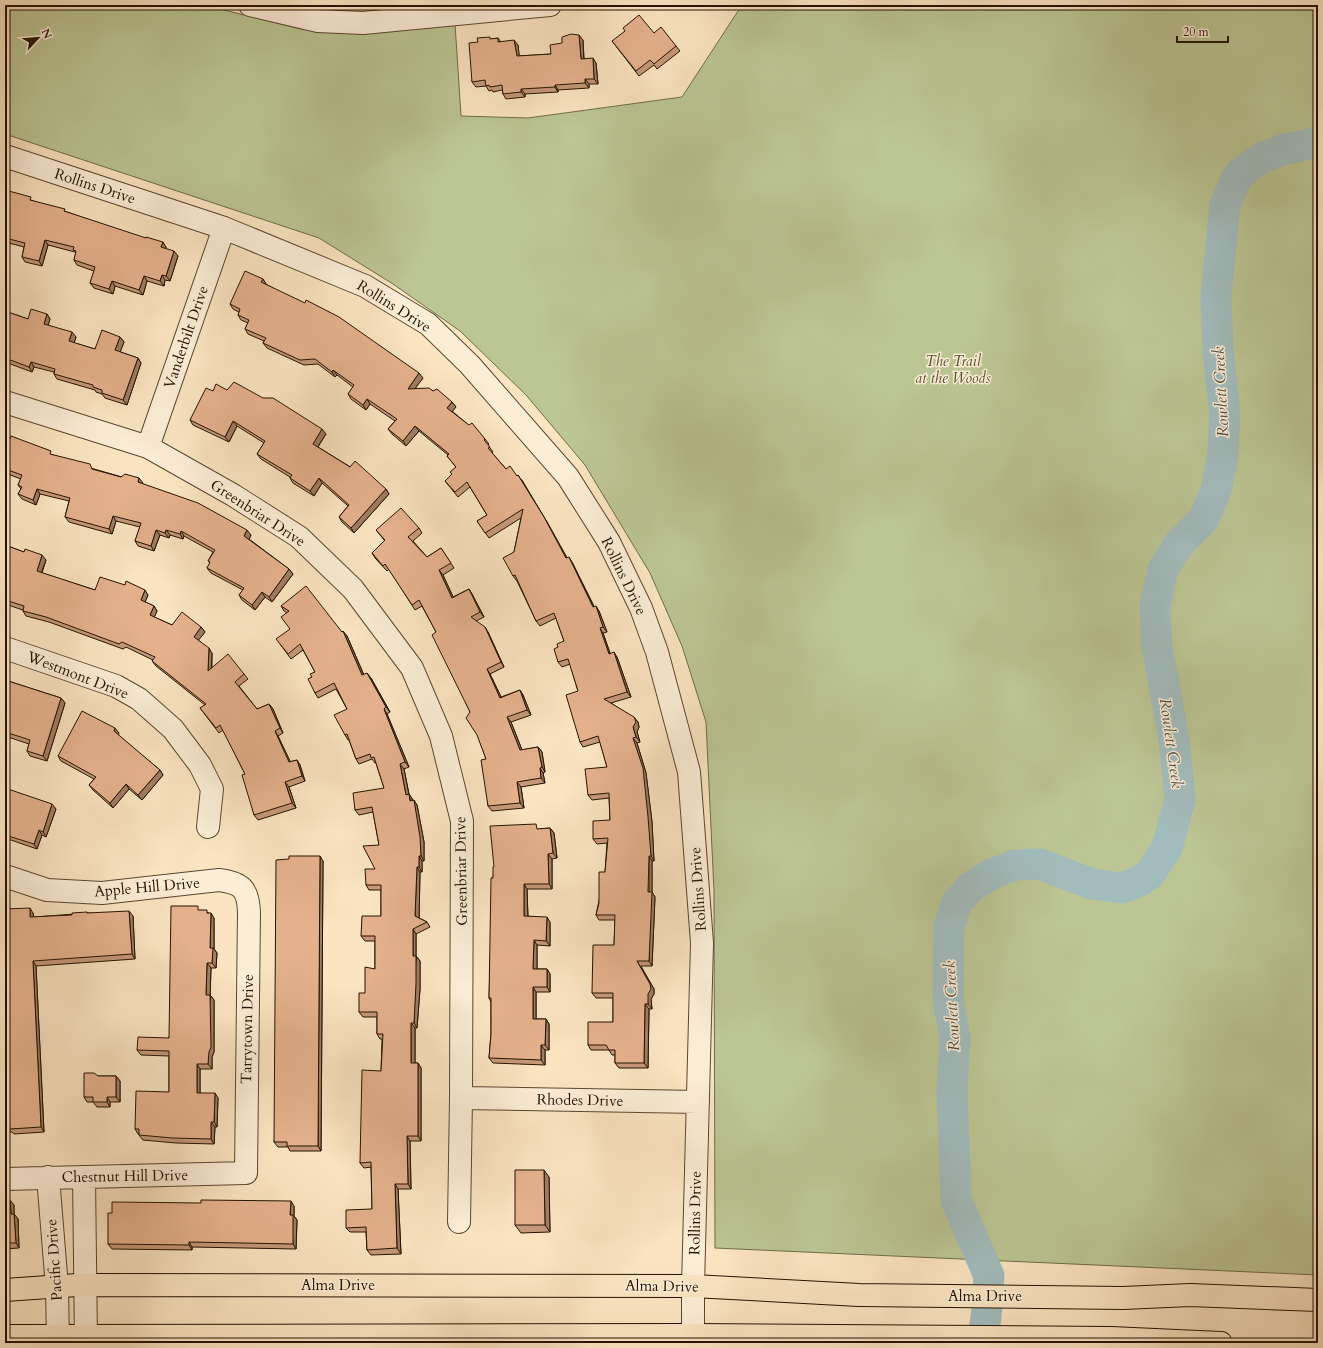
<svg xmlns="http://www.w3.org/2000/svg" width="1323" height="1348" viewBox="0 0 1323 1348" font-family="Cardo,serif">
<style>
.green{fill:#bcc594;stroke:#706c4a}
.lines{fill:none;stroke-linecap:round;stroke-linejoin:round}
.river{stroke:#a2bcbd;stroke-width:31}
.minor-casing{stroke:#5a4730;stroke-width:24}
.major-casing{stroke:#241300;stroke-width:24}
.minor{stroke:#fcedd7;stroke-width:22}
.major{stroke:#fae4c1;stroke-width:22}
.wall{fill:#c59879;stroke:#241300}
.shaded-wall{fill:#a07c63;stroke:#241300}
.building{fill:#e5b18d;stroke:#241300}
.labels{text-anchor:middle;stroke-width:3;stroke-linejoin:round;paint-order:stroke}
.street-label{font-size:15px;fill:#241300;stroke:#fcedd7}
.park-label{font-size:15px;font-style:italic;fill:#595134;stroke:#fcedd7}
.water-label{font-size:16px;font-style:italic;fill:#504e42;stroke:#fcedd7}
</style>
<rect width="100%" height="100%" fill="#fae4c1"/>
<filter id="stains"><feTurbulence type="fractalNoise" baseFrequency=".005" numOctaves="4"/><feColorMatrix values="0 0 0 0 .2 0 0 0 0 .09 0 0 0 0 .02 0 0 0 .5 -.17"/></filter>
<radialGradient id="worn" r=".72"><stop offset=".6" stop-color="#630" stop-opacity="0"/><stop offset="1" stop-color="#630" stop-opacity=".3"/></radialGradient>
<path class="green" d="M5,5H204L301,29L372,33L455,24L461,116L528,118L682,97L742,5H1318V1275L715,1248L714,891L706,722L682,646L650,573L585,465L526,395L460,331L393,284L319,238L5,134Z"/>
<g class="lines">
<path class="river" d="M982,1343L986,1318L989,1276L956,1200L952,1089L955,1037L948,1000L949,927L956,904L971,887L992,874L1015,865L1040,864L1092,884L1122,888L1138,882L1150,874L1167,848L1180,799L1174,739L1157,647L1155,607L1163,569L1179,544L1204,519L1216,490L1222,461L1225,416L1218,351L1216,296L1225,205L1238,175L1262,158L1282,150L1318,142"/>
<g class="minor-casing">
<path id="minor" d="M250,5L318,21L363,23L550,5
M5,156L224,228L365,286L428,324L470,365L568,477L609,542L641,608L657,652L689,772L702,943L693,1286V1343
M5,402L148,447L233,495L299,537L353,589L412,668L441,736L462,821L461,1098L459,1222
M148,447L224,228
M5,648L116,686L139,699L173,729L200,765L212,789L208,827
M5,876L47,890L102,893L219,880C242,883 248,889 249,912L246,1173L5,1179
M461,1098L698,1102
M48,1177L57,1287L58,1343
M84,1177L86,1343"/>
</g>
<g class="major-casing">
<path id="major" d="M5,1290L77,1285L693,1286L859,1295L1123,1298L1190,1295L1318,1300
M5,1336L693,1335L1111,1338L1221,1343"/>
</g>
<use href="#minor" class="minor"/>
<use href="#major" class="major"/>
</g>
<path class="wall" d="M654,33L676,46L680,51L657,69L654,65L639,76L612,41Z
M498,38L501,42L518,45L519,56L551,54L583,40L584,58L596,63L598,84H589V88L558,90V92L525,94V97L506,99L503,94L502,90L493,92L492,90L489,91L486,86L476,87L472,82L478,42Z
M5,190L33,201L67,212L166,247V249L178,256L170,281L165,280L164,286L147,281L143,295L115,286L113,294L94,288L90,283L94,271L77,265L74,260L76,253L75,252L48,245L42,266L25,262L22,257L24,247L5,242Z
M263,279L266,284L423,378L415,388L433,391L452,402L456,407L452,411L485,439L489,444L488,445L493,452L492,453L506,469L517,476L522,480L547,522L567,558L572,562L594,606L599,611L607,632L603,633L610,653L617,657L631,697L611,703L638,722L639,727L637,732L640,742L637,743L646,773L652,822L654,861H652V892L655,897L652,966H641L654,989V994L651,999L652,1009H649L648,1068H619L615,1063V1055H612L609,1050H591L588,1045L613,1022V998H596L592,993L614,945L615,920H599L596,915L605,872L607,843L597,844L593,839L610,820L609,798L592,800L588,795L607,767L600,742L583,747L580,742L578,691L570,664L562,667L558,662V647L564,641L556,618L540,626L536,621L517,581L513,576L514,552L521,518L489,538L477,521L487,515L470,487L458,497L445,481L452,474L456,467L447,456L448,455L419,431L406,446L392,434L388,429L395,421L370,404L366,410L351,399L348,394L353,387L337,375L335,377L318,364L304,365L267,348L263,343L264,341L248,334L245,329L248,323L241,320L238,315L239,312L233,309L230,304Z
M5,311L28,319L47,314L50,319L48,325L76,337L74,343L95,349L120,337L124,342L120,352L138,358L141,363L127,405L105,398L102,394L96,392L95,390L57,379L54,374V372L34,367L32,372L5,362Z
M213,391L326,434L318,447L386,489L389,494L354,533L342,522L339,517L348,506L322,483L314,496L293,483L290,478V477L261,459L257,454L264,443L237,426L229,442L193,425L190,420Z
M5,451L53,455L94,469L143,483L142,484L251,535L249,539L289,569L293,574L272,602L265,597L255,610L242,600L239,595L243,590L211,573L207,568L210,563L208,561L213,552L184,536L183,539L170,535L169,538L160,535L154,551L138,546L135,541L140,527L116,521L112,534L69,522L65,517L69,501L40,494L36,505L22,499L18,494L21,489L18,485L21,479L5,473Z
M419,528L422,533L413,541L427,557L441,548L454,568L443,575L453,597L469,589L472,594L484,617L476,621L488,632L504,667L490,674L501,697L520,690L523,695L531,715L511,722L522,750L538,747L542,752L545,772L543,773L545,783L521,787L524,808L492,811L488,806L486,759L470,712L436,632L422,606L415,610L389,569L387,571L375,558L372,553L385,541L376,530Z
M5,545L24,552L46,560L42,573L95,590L148,595L145,602L154,606L157,611L154,617L172,625L201,627L205,632L198,640L212,653V668L244,674L248,679L239,686L257,709L269,704L273,709L283,733L278,736L290,762L297,760L300,765L305,781L289,787L296,808L258,820L254,815L245,774L223,730L219,733L200,708L205,705L156,666L152,661L153,660L126,647L123,649L49,622L26,616L23,611V610L5,604Z
M281,606L342,632L347,636L364,675L371,678L390,712L387,714L409,767L404,769L409,794L413,800L417,805L424,842V861H422V872H420L419,918L427,922L430,927L416,934V956L420,961V989L417,1028H415V1063H418L421,1068V1141H410L411,1189H398L401,1254L371,1255L367,1250L366,1232H350L346,1228L372,1209L371,1167L364,1168L360,1163L381,1071L382,1039H380L377,1034V1017H363L359,1012L365,993L375,969V941H365L361,936L381,916V890H369L366,885L375,869L379,845L373,812L359,815L355,810L384,788L376,763H375L372,759L359,764L356,759L349,740H348L345,735L347,709L336,689L318,698L315,693L312,677L315,672L303,650L291,659L280,644L290,629L287,613L284,611Z
M5,680L61,698L65,703L47,761L30,756L27,751L29,744L5,736Z
M119,733L118,735L160,770L163,775L142,800L129,789L113,808L93,790L89,785L94,779L61,761L58,756Z
M5,788L56,809L46,837L42,835L37,849L5,838Z
M550,828L554,833L557,858L552,859V889H527L528,916L550,922V946L537,945V969H547L550,974V992H536V1019H546L549,1024V1050H545V1065L493,1063L489,1058L491,1034V1002L489,998L493,878L494,867L539,829Z
M323,861L321,1151H290L288,1147H278L274,1142Z
M5,909L33,913L34,917L88,913L133,916L135,959L36,966L44,1132L14,1134L12,1132H5Z
M201,910L209,913L214,918V949L217,953L216,968H211L210,995L214,1000V1052L212,1057V1069H200V1093L218,1098L217,1127H215L214,1144L176,1143L143,1140L139,1135V1134H138L135,1129L169,1092V1056L141,1055L137,1050L169,1038Z
M98,1076H116L120,1081V1102H110V1107H97L93,1102H87L84,1097Z
M549,1177L550,1232L521,1233L515,1225Z
M5,1201L14,1205V1214L18,1219L19,1248L5,1249Z
M294,1206V1216L297,1220L296,1249L192,1247V1250L112,1249L108,1244Z"/>
<path class="shaded-wall" d="M579,35L583,40L584,64L581,59Z
M514,40L518,45L520,61L517,56Z
M593,58L596,63L598,84L594,79Z
M585,79L589,84V88L585,83Z
M555,85L558,90V92L555,87Z
M521,89L525,94V97L521,92Z
M45,240L48,245L42,266L39,261Z
M163,242L166,247L165,252L161,247Z
M174,251L178,256L170,281L166,276Z
M162,275L165,280L164,286L160,281Z
M144,276L147,281L143,295L139,290Z
M263,279L266,284L265,287L261,282Z
M112,281L115,286L113,294L109,289Z
M47,314L50,319L47,329L44,324Z
M72,332L76,337L73,346L69,341Z
M120,337L124,342L119,355L115,350Z
M138,358L141,363L127,405L123,400Z
M31,362L34,367L32,372L29,367Z
M333,370L337,375L335,377L332,372Z
M419,373L423,378L411,394L408,389Z
M367,399L370,404L366,410L363,405Z
M452,402L456,407L451,413L447,408Z
M233,421L237,426L229,442L225,437Z
M415,426L419,431L406,446L403,441Z
M322,429L326,434L316,449L313,444Z
M518,475L547,522L570,563L566,558Z
M139,478L143,483L141,487L138,482Z
M319,478L322,483L314,496L310,491Z
M37,489L40,494L36,505L33,500Z
M386,489L389,494L354,533L351,528Z
M113,516L116,521L112,534L109,529Z
M156,530L160,535L154,551L151,546Z
M166,530L170,535L169,538L165,533Z
M247,530L251,535L248,541L244,536Z
M181,531L184,536L183,539L180,534Z
M42,555L46,560L40,576L37,571Z
M569,557L572,562L596,612L593,607Z
M289,569L293,574L272,602L269,597Z
M439,570L443,575L456,603L452,598Z
M469,589L472,594L484,617L480,612Z
M145,590L148,595L144,605L141,600Z
M262,592L265,597L255,610L252,605Z
M154,606L157,611L153,620L150,615Z
M596,606L599,611L607,632L603,627Z
M201,627L205,632L197,642L194,637Z
M485,627L488,632L504,667L501,662Z
M600,628L603,633L612,659L609,654Z
M343,631L347,636L366,680L362,675Z
M209,648L212,653L211,676L208,671Z
M614,652L617,657L631,697L627,692Z
M487,669L490,674L504,703L500,698Z
M367,673L371,678L390,712L386,707Z
M520,690L523,695L531,715L527,710Z
M61,698L65,703L47,761L43,756Z
M269,704L273,709L283,733L280,728Z
M384,709L387,714L409,767L405,762Z
M507,717L511,722L524,755L520,750Z
M634,717L638,722L639,727L637,732L640,742L636,737L633,727Z
M115,728L119,733L117,736L114,731Z
M275,731L278,736L293,767L289,762Z
M633,738L637,743L646,773L652,822L654,861L651,856Z
M538,747L542,752L545,772L542,767Z
M297,760L300,765L305,781L302,776Z
M400,764L404,769L410,800L406,795Z
M540,768L543,773L545,783L541,778Z
M160,770L163,775L142,800L138,795Z
M285,782L289,787L296,808L292,803Z
M517,782L521,787L524,808L520,803Z
M126,784L129,789L113,808L110,803Z
M409,794L412,799L414,806L410,801Z
M414,800L417,805L424,842V861L421,856Z
M52,804L56,809L46,837L43,832Z
M550,828L554,833L557,858L553,853Z
M39,830L42,835L37,849L34,844Z
M548,854L552,859V889L549,884Z
M320,856L323,861L321,1151L318,1146Z
M419,856L422,861V872L419,867Z
M649,856L652,861V892L655,897L652,966L649,961Z
M417,867L420,872L419,921L415,916Z
M524,884L527,889L528,921L524,916Z
M30,908L33,913L34,922L30,917Z
M129,911L133,916L135,959L132,954Z
M211,913L214,918V949L217,953L216,968L212,963L210,948Z
M547,917L550,922V946L546,941Z
M413,929L416,934V961L413,956Z
M534,940L537,945V974L533,969Z
M416,956L420,961V989L417,1028L414,1023Z
M33,961L36,966L44,1132L41,1127Z
M637,961L654,989V994L651,999L652,1009L648,1004Z
M207,963L211,968L210,1000L206,995Z
M547,969L550,974V992L547,987Z
M533,987L536,992V1024L533,1019Z
M210,995L214,1000V1052L212,1057V1069L208,1064Z
M645,1004L649,1009L648,1068L644,1063Z
M546,1019L549,1024V1050L545,1045Z
M411,1023L415,1028V1068L411,1063Z
M541,1045L545,1050V1065L541,1060Z
M418,1063L421,1068V1141L418,1136Z
M197,1064L200,1069V1098L197,1093Z
M116,1076L120,1081V1102L116,1097Z
M215,1093L218,1098L217,1127L214,1122Z
M107,1097L110,1102V1107L107,1102Z
M211,1122L215,1127L214,1144L211,1139Z
M407,1136L410,1141L411,1189L408,1184Z
M544,1170L549,1177L550,1232L545,1225Z
M395,1184L398,1189L401,1254L397,1248Z
M10,1200L14,1205V1219L11,1214Z
M291,1201L294,1206V1216L297,1220L296,1249L293,1244L290,1215Z
M14,1214L18,1219L19,1248L16,1243Z
M189,1242L192,1247V1250L189,1245Z"/>
<path class="building" d="M639,15L654,33L661,27L676,46L654,64L650,60L636,71L612,41L625,31L623,28Z
M571,34L579,35L581,59L593,58L594,79H585V83L555,85V87L521,89V92L503,94L502,85L490,87L489,85L486,86L485,80L472,82L469,43L478,42L477,38L490,37V39L498,38V42L514,40L517,56L551,54L550,45L562,43V37Z
M5,190L31,197L30,200L65,209L64,211L146,238V237L163,242L161,247L174,251L166,276L162,275L160,281L144,276L139,290L112,281L109,289L90,283L95,267L74,260L76,251L73,250L74,247L45,240L39,261L22,257L25,243L5,238Z
M245,271L263,279L261,282L305,303L306,300L339,317L419,373L408,389L429,388L433,391L437,389L452,402L447,408L469,425L472,423L485,439L484,440L490,447L488,448L506,469L510,466L517,476L518,475L544,517L566,558L569,557L593,607L596,606L603,627L600,628L609,654L614,652L627,692L604,699L634,717L636,722L633,727L636,737L633,738L643,768L648,817L651,856H649L648,892H652L649,961H637L650,984L651,989L648,994V1004H645L644,1063H615V1050H609L606,1045H588V1022H613V993H592L593,945H614L615,915H596L599,903V872H605L608,838L593,839V821L610,820L609,793L588,795L585,769L607,767L598,736L580,742L566,695L578,691L568,659L558,662L554,649L558,647L557,644L564,641L554,613L536,621L515,575L513,576L503,558L514,552L523,509L485,533L477,521L487,515L467,482L455,492L445,481L452,474L450,472L456,467L447,456L449,454L415,426L403,441L388,429L397,419L367,399L363,405L348,394L354,385L333,370L332,372L315,359L300,360L263,343L266,338L245,329L249,320L238,315L240,309L230,304Z
M31,309L47,314L44,324L72,332L69,341L95,349L102,330L120,337L115,350L138,358L123,400L102,393V390L93,387V385L54,374L55,369L31,362L29,367L5,358V311L28,319Z
M234,382L263,398H273L322,429L313,444L350,467L355,461L386,489L351,528L339,517L349,505L319,478L310,491L290,478L292,475L257,454L265,441L233,421L225,437L190,420L206,388L213,391L216,384L227,390Z
M11,436L51,451L50,454L90,464L92,469L121,477L125,474L139,478L138,482L198,503L247,530L244,536L289,569L269,597L262,592L252,605L239,595L244,588L207,568L210,562L208,561L215,550L181,531L180,534L166,530L165,533L156,530L151,546L135,541L141,523L113,516L109,529L65,517L70,498L37,489L33,500L18,494L22,487L18,485L22,475L5,469V451Z
M401,508L419,528L408,537L427,557L441,548L451,563L439,570L452,598L469,589L480,612L471,617L485,627L501,662L487,669L500,698L520,690L527,710L507,717L520,750L538,747L542,767L540,768L541,778L517,782L520,803L488,806L481,760L486,759L477,735L466,718L470,712L432,635L436,632L419,600L412,605L385,564L383,566L372,553L385,540L376,530Z
M5,545L24,552L25,549L42,555L37,571L95,590L100,577L125,585L126,581L145,590L141,600L154,606L150,615L172,625L182,612L201,627L194,637L209,648L208,671L228,654L244,674L235,682L257,709L269,704L280,728L275,731L289,762L297,760L302,776L285,782L292,803L254,815L242,775L245,774L220,725L216,728L200,708L206,704L152,661L155,657L122,642L119,644L46,617L23,611L24,606L5,600Z
M306,586L342,632L343,631L362,675L367,673L386,707L384,709L405,762L400,764L406,795L409,794L410,801L414,800L420,837L421,856H419V867H417L415,916L427,922L413,929V956H416V984L414,1023H411V1063H418V1136H407L408,1184H395L397,1248L367,1250L366,1227L346,1228V1210L372,1209L371,1162L360,1163L362,1070L381,1071L383,1034H377V1012H359V993H365V967L375,969V936H361L362,916H381V885H366L365,869H375L363,846L379,845L372,807L355,810L353,793L384,788L374,757L371,758L370,754L356,759L347,734L345,735L334,715L347,709L334,683L315,693L308,679L312,677L310,674L315,672L300,644L288,654L276,639L290,629L281,617L289,611L281,606Z
M5,680L61,698L43,756L27,751L30,740L5,732Z
M82,711L115,728L114,731L160,770L138,795L126,784L110,803L89,785L96,777L58,756Z
M5,788L52,804L43,832L39,830L34,844L5,835Z
M536,824L537,829L550,828L553,853L548,854L549,884H524V916L547,917L546,941L534,940L533,969H547V987H533V1019H546L545,1045H541V1060L489,1058L491,1034V998H489L491,878H493V867H494L490,826Z
M289,856H320L318,1146H287V1142H274L276,860L289,859Z
M171,906H198V910H207V913H211L210,948H213L212,963H207L206,995H210L211,1047L209,1052L208,1064H197V1093H215L214,1122H211V1139L172,1138L139,1135V1129H135L136,1091L169,1092V1051L137,1050L138,1037L169,1038Z
M30,908V917L72,915V913L87,912V913L129,911L132,954L33,961L41,1127L10,1129V1127H5V909Z
M84,1073H94L98,1076H116V1097H107V1102H93V1097H84Z
M515,1170H544L545,1225H515Z
M10,1200L11,1214H14L16,1243H5V1201Z
M201,1200L291,1201L290,1215H293V1244L189,1242V1245L108,1244V1213H112V1202L201,1203Z"/>
<g class="labels">
<g class="street-label">
<text transform="translate(95 186) rotate(18)" y="5">Rollins Drive</text>
<text transform="translate(394 306) rotate(32)" y="5">Rollins Drive</text>
<text transform="translate(186 337) rotate(-71)" y="5">Vanderbilt Drive</text>
<text transform="translate(258 513) rotate(33)" y="5">Greenbriar Drive</text>
<text transform="translate(624 576) rotate(64)" y="5">Rollins Drive</text>
<text transform="translate(78 675) rotate(21)" y="5">Westmont Drive</text>
<text transform="translate(461 871) rotate(-91)" y="5">Greenbriar Drive</text>
<text transform="translate(147 887) rotate(-5)" y="5">Apple Hill Drive</text>
<text transform="translate(698 889) rotate(-94)" y="5">Rollins Drive</text>
<text transform="translate(247 1029) rotate(-89)" y="5">Tarrytown Drive</text>
<text transform="translate(580 1100) rotate(1)" y="5">Rhodes Drive</text>
<text transform="translate(125 1176) rotate(-1)" y="5">Chestnut Hill Drive</text>
<text transform="translate(695 1213) rotate(-89)" y="5">Rollins Drive</text>
<text transform="translate(54 1260) rotate(-94)" y="5">Pacific Drive</text>
<text x="338" y="1290">Alma Drive</text>
<text transform="translate(662 1286) rotate(1)" y="5">Alma Drive</text>
<text x="985" y="1301">Alma Drive</text>
</g>
<g class="park-label">
<text x="953" y="366">The Trail<tspan x="953" dy="17">at the Woods</tspan></text>
</g>
<g class="water-label">
<text transform="translate(1220 392) rotate(-93)" y="6">Rowlett Creek</text>
<text transform="translate(1172 743) rotate(82)" y="6">Rowlett Creek</text>
<text transform="translate(951 1006) rotate(-93)" y="6">Rowlett Creek</text>
</g>
</g>
<rect width="1323" height="1348" fill="none" stroke="#fae4c1" stroke-width="20"/>
<rect x="6" y="6" width="1311" height="1336" fill="none" stroke="#241300" stroke-width="2"/>
<rect x="10" y="10" width="1303" height="1328" fill="none" stroke="#241300"/>
<g transform="translate(38 38) rotate(64)" stroke="#fcedd7" stroke-width="3" paint-order="stroke">
<path d="M0-3L7 15L0 10L-7 15Z" fill="#241300"/>
<text y="-6" font-size="11" font-weight="bold" text-anchor="middle" fill="#241300">N</text>
</g>
<path d="M1177 36v6h51v-6" fill="none" stroke="#241300" stroke-width="2"/>
<text x="1183" y="36" font-size="12" fill="#241300" stroke="#fcedd7" stroke-width="3" paint-order="stroke">20 m</text>
<rect width="100%" height="100%" filter="url(#stains)"/>
<rect width="100%" height="100%" fill="url(#worn)"/>
</svg>
